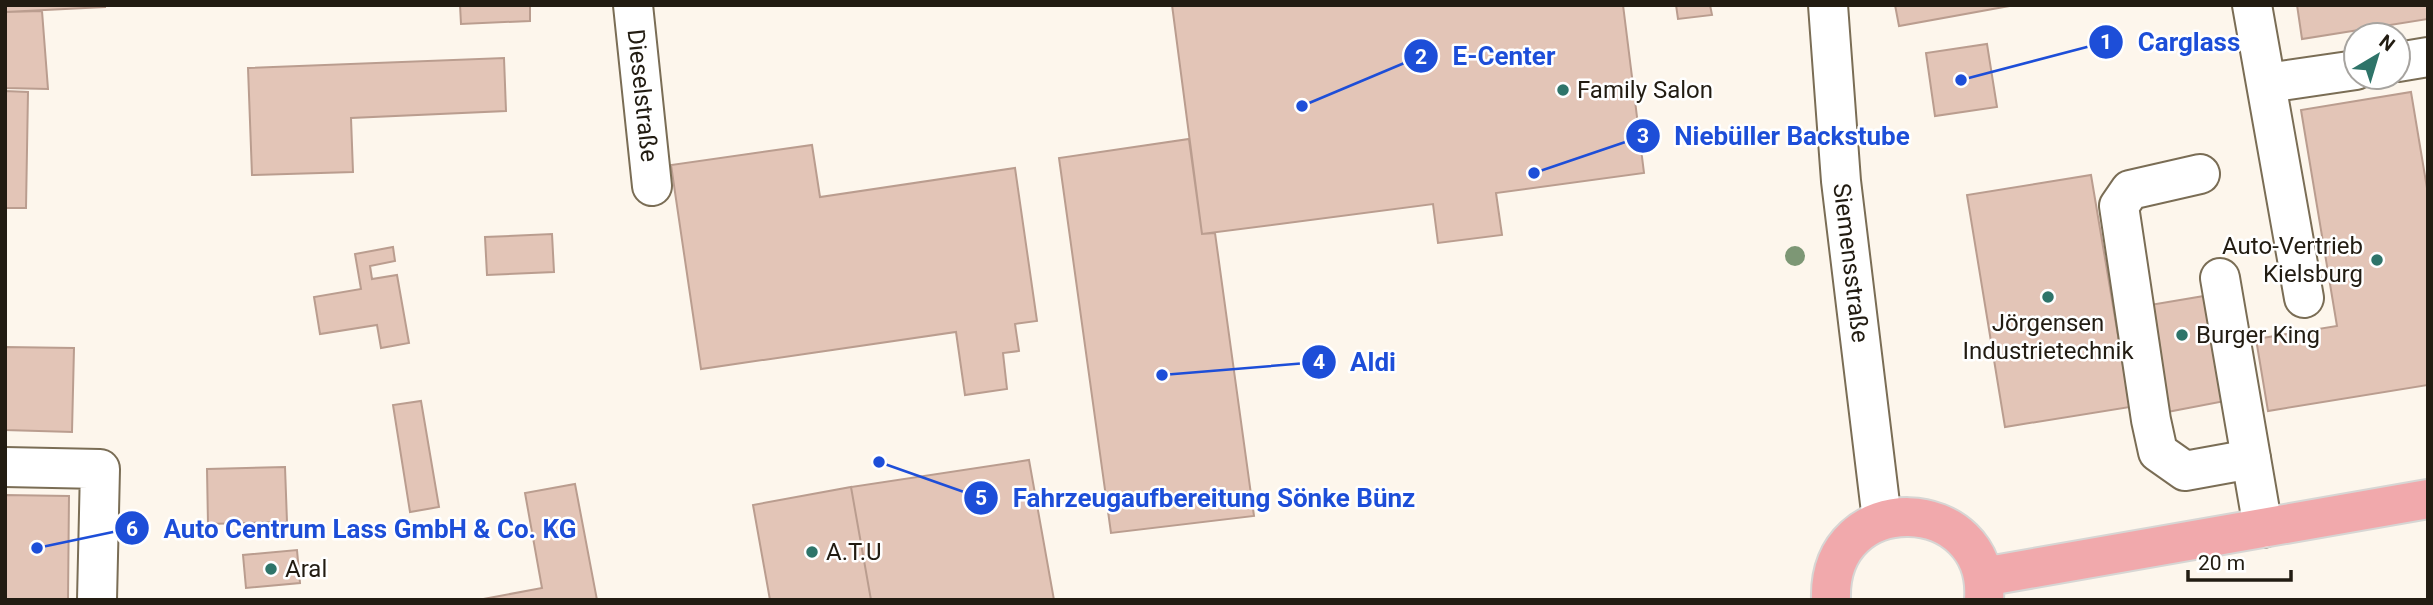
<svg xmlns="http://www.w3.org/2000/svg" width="2433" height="605" viewBox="0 0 2433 605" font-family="Roboto,sans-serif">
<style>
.building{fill:#e3c5b7;stroke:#ba9d8f;stroke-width:2}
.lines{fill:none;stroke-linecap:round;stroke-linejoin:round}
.minor-casing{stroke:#7a6d55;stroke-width:42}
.major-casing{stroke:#d7d6d4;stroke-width:42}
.minor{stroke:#fff;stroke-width:38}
.major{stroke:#f1a9ac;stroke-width:38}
.tree{fill:#7d9775}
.poi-dot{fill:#2e7469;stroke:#fff;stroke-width:2.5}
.labels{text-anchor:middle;stroke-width:5;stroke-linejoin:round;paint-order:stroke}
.poi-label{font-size:24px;fill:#221c12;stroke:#fff;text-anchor:start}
.street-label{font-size:24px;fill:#221c12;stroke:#fff}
.leader{fill:none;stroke:#1d4ed8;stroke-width:2.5}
.callout-dot{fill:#1d4ed8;stroke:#fff;stroke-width:2.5}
.mark-label{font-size:21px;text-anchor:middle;font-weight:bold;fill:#fff}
.callout-label{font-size:26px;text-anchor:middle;font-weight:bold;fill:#1d4ed8;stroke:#fff;stroke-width:5;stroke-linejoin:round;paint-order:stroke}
</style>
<rect width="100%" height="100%" fill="#fdf6ec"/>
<path class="building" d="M5,5H105V7L5,12Z
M460,5H530V21L461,24Z
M1172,5H1623L1644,173L1496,193L1502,235L1438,243L1433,204L1202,234Z
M1676,5H1710L1712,15L1678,19Z
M1895,5H2015L1899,26Z
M2297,5H2428V19L2302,39Z
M42,11L48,89L5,88V12Z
M1987,44L1997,107L1935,116L1926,53Z
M504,58L506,111L351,118L353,172L252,175L248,68Z
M5,91L28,92L26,208H5Z
M2411,92L2428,194V385L2268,411L2256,339L2337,326L2301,110Z
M1189,139L1202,234L1215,233L1254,516L1111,533L1059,158Z
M812,145L820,197L1015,168L1037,321L1015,324L1019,351L1003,353L1007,389L965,395L956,332L701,369L671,165Z
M2091,175L2130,407L2005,427L1967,195Z
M552,234L554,272L487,275L485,237Z
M393,247L395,261L370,266L372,279L397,275L409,343L381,348L377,325L320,334L314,297L361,289L355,254Z
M2210,295L2225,401L2162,413L2144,306Z
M5,347L74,348L72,432L5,430Z
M421,401L439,507L410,512L393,405Z
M1029,460L1054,600H871L851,487Z
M285,467L287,522L208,524L207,469Z
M575,484L597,600H478L542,588L525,493Z
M851,487L871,600H770L753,505Z
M5,495L69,496L68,600H5Z
M297,550L300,583L246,588L243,555Z"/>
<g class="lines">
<g class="minor-casing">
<g id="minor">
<path id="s1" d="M633,5L652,186"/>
<path id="s2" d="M1828,5L1841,181L1882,520"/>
<path d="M2252,5L2304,298"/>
<path d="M2398,62L2428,57"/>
<path d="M2267,83L2356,70"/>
<path d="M2200,174L2130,190L2119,206L2151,420L2158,452L2185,471L2251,459"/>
<path d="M2220,278L2263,528"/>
<path d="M5,467L100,469L97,600"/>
</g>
</g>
<g class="major-casing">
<path id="major" d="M1983,577L2428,499
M1831,600C1827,486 1992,493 1984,600"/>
</g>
<use href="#minor" class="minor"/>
<use href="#major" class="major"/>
</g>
<circle class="tree" cx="1795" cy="256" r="10"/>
<g class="poi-dot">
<circle cx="1563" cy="90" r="7"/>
<circle cx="2377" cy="260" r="7"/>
<circle cx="2048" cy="297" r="7"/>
<circle cx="2182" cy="335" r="7"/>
<circle cx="812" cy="552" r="7"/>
<circle cx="271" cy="569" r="7"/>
</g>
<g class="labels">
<g class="poi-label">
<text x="1577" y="98">Family Salon</text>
<text x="2363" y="254" text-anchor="end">Auto-Vertrieb<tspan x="2363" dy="28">Kielsburg</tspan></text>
<text x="2048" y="331" text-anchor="middle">Jörgensen<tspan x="2048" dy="28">Industrietechnik</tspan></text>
<text x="2196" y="343">Burger King</text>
<text x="826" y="560">A.T.U</text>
<text x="285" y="577">Aral</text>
</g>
<g class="street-label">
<text dy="8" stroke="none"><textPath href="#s1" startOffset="91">Dieselstraße</textPath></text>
<text dy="8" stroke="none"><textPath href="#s2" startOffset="259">Siemensstraße</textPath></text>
</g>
</g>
<path class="leader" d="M1961 80L2106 42M1302 106L1421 56M1534 173L1643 136M1162 375L1319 362M879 462L981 498M37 548L132 528"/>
<g class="callout-dot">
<circle cx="1961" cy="80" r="7"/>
<circle cx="1302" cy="106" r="7"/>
<circle cx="1534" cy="173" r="7"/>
<circle cx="1162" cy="375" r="7"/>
<circle cx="879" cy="462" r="7"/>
<circle cx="37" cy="548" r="7"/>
<circle cx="2106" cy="42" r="18"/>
<circle cx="1421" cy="56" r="18"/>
<circle cx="1643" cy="136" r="18"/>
<circle cx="1319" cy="362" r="18"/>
<circle cx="981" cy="498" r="18"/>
<circle cx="132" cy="528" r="18"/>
</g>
<g class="mark-label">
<text x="2106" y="49">1</text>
<text x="1421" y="64">2</text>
<text x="1643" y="143">3</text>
<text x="1319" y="369">4</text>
<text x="981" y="505">5</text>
<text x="132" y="536">6</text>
</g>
<g class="callout-label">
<text x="2189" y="51">Carglass</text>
<text x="1504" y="65">E-Center</text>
<text x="1792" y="145">Niebüller Backstube</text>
<text x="1373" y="371">Aldi</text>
<text x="1214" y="507">Fahrzeugaufbereitung Sönke Bünz</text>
<text x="370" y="538">Auto Centrum Lass GmbH &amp; Co. KG</text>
</g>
<rect width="2433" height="605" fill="none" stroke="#221c12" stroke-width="14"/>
<g transform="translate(2377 56) rotate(38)"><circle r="33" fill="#ffffff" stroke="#a7a4a0" stroke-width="2"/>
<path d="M0-5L12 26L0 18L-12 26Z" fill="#2e7469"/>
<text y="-10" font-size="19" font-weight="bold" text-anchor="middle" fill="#221c12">N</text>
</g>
<path d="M2188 570v10h103v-10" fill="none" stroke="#221c12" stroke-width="3.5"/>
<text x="2198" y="570" font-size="21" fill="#221c12" stroke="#ffffff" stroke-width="5" paint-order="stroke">20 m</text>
</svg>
